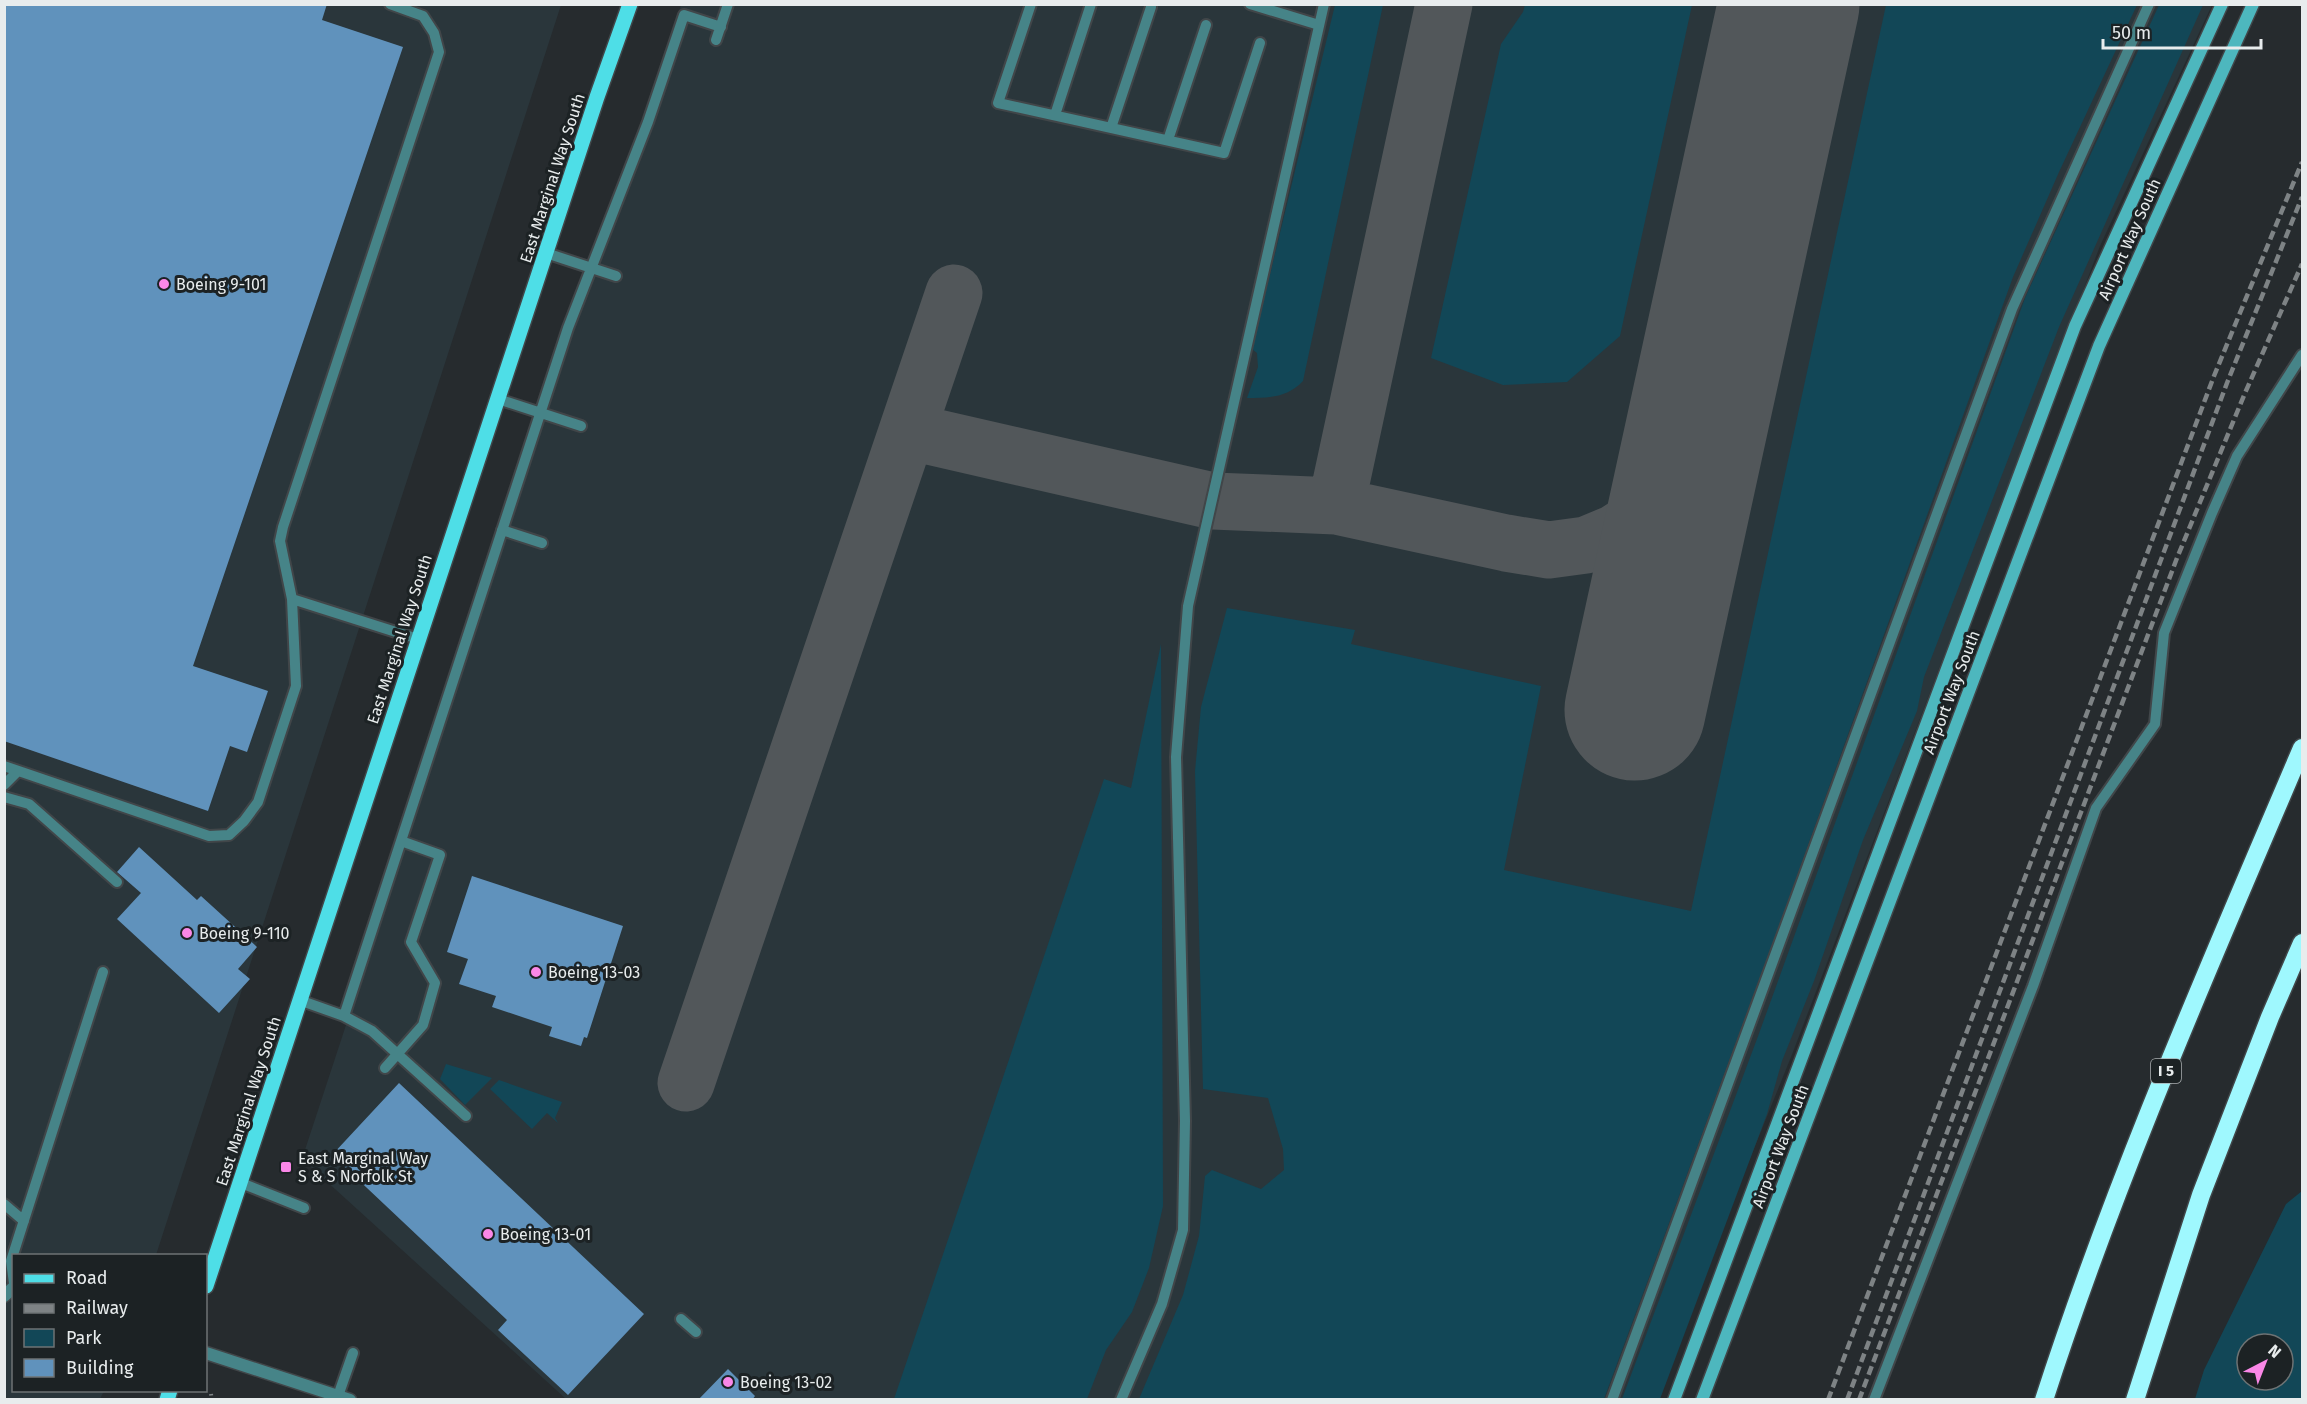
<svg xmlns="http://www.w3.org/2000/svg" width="2307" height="1404" viewBox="0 0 2307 1404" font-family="'Fira Sans',sans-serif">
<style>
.built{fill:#2a363b}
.green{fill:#124757;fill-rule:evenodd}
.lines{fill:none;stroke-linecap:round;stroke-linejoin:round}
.taxiway{stroke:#52575a;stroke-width:57}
.runway{stroke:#52575a;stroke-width:141}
.building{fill:#6092bc}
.lane-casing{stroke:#414649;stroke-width:14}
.street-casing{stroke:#414649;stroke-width:15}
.secondary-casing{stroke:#414649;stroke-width:15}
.primary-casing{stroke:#414649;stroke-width:18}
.highway-casing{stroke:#414649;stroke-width:21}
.path{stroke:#818688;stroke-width:4;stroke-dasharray:1.5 4.5;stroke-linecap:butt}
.lane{stroke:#468488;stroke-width:10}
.street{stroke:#468488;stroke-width:12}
.secondary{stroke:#4db7be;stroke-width:12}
.primary{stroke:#4edee7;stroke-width:15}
.highway{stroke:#9ff8fe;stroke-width:18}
.rail{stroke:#7e8385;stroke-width:4.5;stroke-dasharray:9 4.5;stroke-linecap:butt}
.poi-dot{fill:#fa87e7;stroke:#1c2224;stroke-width:2}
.labels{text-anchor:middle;stroke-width:6;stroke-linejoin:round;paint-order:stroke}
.shield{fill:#1c2224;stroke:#abafb1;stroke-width:1.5}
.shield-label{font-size:15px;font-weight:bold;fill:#e8eced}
.street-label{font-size:16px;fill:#e8eced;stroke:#1c2224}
.poi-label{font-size:16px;fill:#e8eced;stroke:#1c2224;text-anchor:start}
</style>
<rect width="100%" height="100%" fill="#262b2e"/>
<path class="built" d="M5,5H561L156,1255L14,1256V1390L104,1391L100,1399L5,1400Z
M681,5H2212L2100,246L1793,1052L1653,1399H566L302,1159Z"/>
<path class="green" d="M1335,5H1383L1303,381C1287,398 1268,398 1247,398L1258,367L1257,353L1252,349Z
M1525,5H1692L1620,336L1567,382L1503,385L1431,358L1501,44L1523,12Z
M1886,5H2137L2059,172L2013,277L1780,923L1604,1399H1139L1183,1295L1199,1236L1205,1176L1212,1170L1261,1189L1284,1170L1283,1149L1268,1098L1203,1089L1195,771L1201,707L1227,608L1355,630L1351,644L1541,686L1504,870L1691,911Z
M2159,5H2203L2059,327L1924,677L1917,711L1863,840L1814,981L1782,1061L1767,1114L1660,1399H1622L1757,1039L2025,298Z
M1161,644L1163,1206L1149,1268L1132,1312L1106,1350L1087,1399H894L1104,779L1131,788Z
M446,1064L492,1078L465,1105L440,1079Z
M499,1080L562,1102L555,1118L558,1123L547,1113L532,1129L490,1089Z
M2302,1191V1399H2195L2204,1370L2286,1204ZM2247,1344H2283V1380H2247Z"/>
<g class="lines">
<path class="taxiway" d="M907,431L1213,501L1336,506L1506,543L1549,550L1586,545L1615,533L1646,513L1664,496L1694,434
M1336,506L1444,4
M686,1083L954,293"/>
<path class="runway" d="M1635,710L1789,4"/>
</g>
<path class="building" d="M4,4H327L322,20L403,47L193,666L268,691L247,752L230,746L208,811L4,741Z
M139,847L197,900L201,896L257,947L238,969L250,979L219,1013L117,919L141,893L117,872Z
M472,876L623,926L587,1038L584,1037L581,1046L549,1036L552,1027L492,1007L496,996L459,984L468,959L447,952Z
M399,1083L644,1314L568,1395L498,1330L507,1320L332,1155Z
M728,1369L755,1396L752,1400H698Z"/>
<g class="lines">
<g class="lane-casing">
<path id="lane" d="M1031,4L998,103L1224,153L1260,43
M1250,4L1319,25
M716,40L728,4
M1055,115L1091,4
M1111,128L1151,7
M1168,140L1206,25
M546,253L616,276
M498,399L581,426
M502,530L542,543
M292,599L418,639
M4,766L209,836L229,835L244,821L258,802L296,686L292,599L280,541L283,527L439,52L434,33L423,16L390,4
M4,785L18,771
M4,797L29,804L117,882
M299,1000L344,1016L372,1031L466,1116
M344,1016L568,328L648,122L684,15L721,27
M385,1068L423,1025L435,983L411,942L440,855L401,841
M241,1183L304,1208
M4,1204L24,1221
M14,1283L11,1261L103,972
M681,1319L696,1332
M338,1396L353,1353
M1121,1400L1162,1304L1183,1230L1185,1121L1176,757L1188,606L1324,4
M1612,1400L2012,309L2149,4
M1874,1400L2033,986L2096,808L2155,724L2164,633L2212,513L2237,456L2302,355"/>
</g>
<g class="street-casing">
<path id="street" d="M4,1296L14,1287
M206,1353L350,1400"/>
</g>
<g class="secondary-casing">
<path id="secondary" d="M1674,1400L2075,326L2222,4
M1702,1400L2099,346L2253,4"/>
</g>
<g class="primary-casing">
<path id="primary" d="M206,1286L597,97L630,4
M167,1400L170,1390"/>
</g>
<g class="highway-casing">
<path id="highway" d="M2044,1400C2116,1177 2211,962 2302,748
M2135,1400L2201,1195L2270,1017L2302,943"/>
</g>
<path class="path" d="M211,1394L212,1400"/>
<use href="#lane" class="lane"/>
<use href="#street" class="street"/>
<use href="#secondary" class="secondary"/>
<use href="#primary" class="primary"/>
<use href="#highway" class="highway"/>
<path class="rail" d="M1828,1400L2214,376L2302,162
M1847,1400L2227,383L2302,197
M1859,1400L2177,558L2245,393L2302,264"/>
</g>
<g class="poi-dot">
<circle cx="164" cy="284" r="6"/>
<circle cx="187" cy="933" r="6"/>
<circle cx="536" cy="972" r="6"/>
<rect x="280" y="1161" width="12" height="12" rx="3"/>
<circle cx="488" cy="1234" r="6"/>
<circle cx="728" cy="1382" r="6"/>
</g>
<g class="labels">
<rect class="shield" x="2151" y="1059" width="30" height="24" rx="4.5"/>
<g class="shield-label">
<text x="2166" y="1076">I 5</text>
</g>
<g class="street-label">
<text transform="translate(552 178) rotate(-72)" y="6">East Marginal Way South</text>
<text transform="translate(2129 239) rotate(-66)" y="6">Airport Way South</text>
<text transform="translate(399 639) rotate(-72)" y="6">East Marginal Way South</text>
<text transform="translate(1951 692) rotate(-69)" y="6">Airport Way South</text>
<text transform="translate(248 1101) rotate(-72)" y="6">East Marginal Way South</text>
<text transform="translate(1780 1146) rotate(-69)" y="6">Airport Way South</text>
</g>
<g class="poi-label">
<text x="176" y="290">Boeing 9-101</text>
<text x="199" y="939">Boeing 9-110</text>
<text x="548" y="978">Boeing 13-03</text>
<text x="298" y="1164">East Marginal Way<tspan x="298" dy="18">S &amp; S Norfolk St</tspan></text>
<text x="500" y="1240">Boeing 13-01</text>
<text x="740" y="1388">Boeing 13-02</text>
</g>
</g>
<rect width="2307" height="1404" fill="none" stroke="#e8eced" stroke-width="12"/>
<rect x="12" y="1254" width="195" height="138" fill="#1c2224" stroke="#6e7374" stroke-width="1.5"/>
<rect x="24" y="1274" width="30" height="9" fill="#4edee7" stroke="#6e7374" stroke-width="1.5"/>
<text x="66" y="1284" font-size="18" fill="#e8eced">Road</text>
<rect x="24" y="1304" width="30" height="9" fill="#7e8385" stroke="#6e7374" stroke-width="1.5"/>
<text x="66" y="1314" font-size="18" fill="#e8eced">Railway</text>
<rect x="24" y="1329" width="30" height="18" fill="#124757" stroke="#6e7374" stroke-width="1.5"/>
<text x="66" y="1344" font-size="18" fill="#e8eced">Park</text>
<rect x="24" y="1359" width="30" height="18" fill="#6092bc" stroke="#6e7374" stroke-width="1.5"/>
<text x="66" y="1374" font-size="18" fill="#e8eced">Building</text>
<g transform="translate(2265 1362) rotate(42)"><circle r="28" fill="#1c2224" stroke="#6e7374" stroke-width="1.5"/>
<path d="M0-4.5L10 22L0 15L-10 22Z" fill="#fa87e7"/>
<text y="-9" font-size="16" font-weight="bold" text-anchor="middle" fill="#e8eced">N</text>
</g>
<path d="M2103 39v9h158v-9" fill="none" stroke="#e8eced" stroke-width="3"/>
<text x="2112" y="39" font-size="18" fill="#e8eced" stroke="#1c2224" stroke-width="4.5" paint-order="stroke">50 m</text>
</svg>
